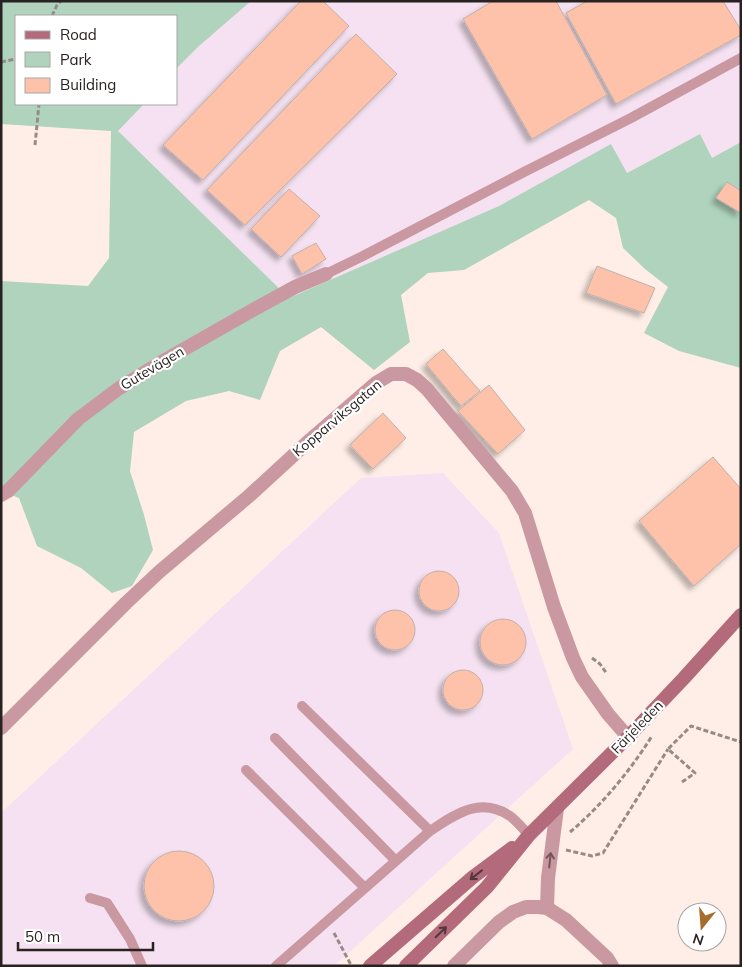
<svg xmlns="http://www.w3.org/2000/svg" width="742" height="967" viewBox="0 0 742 967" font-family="Mulish,sans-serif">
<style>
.industrial{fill:#f5e1f1}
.green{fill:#afd3bd}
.building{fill:#fec2aa;stroke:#c0b0a9;filter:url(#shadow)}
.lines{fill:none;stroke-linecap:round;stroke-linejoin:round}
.path{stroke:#978b87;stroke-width:3;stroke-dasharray:5 2.5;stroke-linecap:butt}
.service{stroke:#ca98a1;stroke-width:10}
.minor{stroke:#ca98a1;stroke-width:14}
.secondary{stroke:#b36b7b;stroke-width:14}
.oneway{stroke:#71575a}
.oneway2{stroke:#52383b}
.labels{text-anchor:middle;stroke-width:4.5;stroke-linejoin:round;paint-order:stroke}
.street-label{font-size:14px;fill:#282220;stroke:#fff}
</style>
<defs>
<filter id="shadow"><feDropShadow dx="-4.5" dy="4.5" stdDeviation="2.5" flood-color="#0004"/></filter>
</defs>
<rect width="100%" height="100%" fill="#ffeee7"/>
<path class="industrial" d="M251,1H741V142L712,158L700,134L626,173L611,144L499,206L289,298L118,131L144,104H176V69L199,46Z
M443,473L499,533L573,749L334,966H1V813L361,478Z"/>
<path class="green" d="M1,1H251L199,46L176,69V16H16V104H144L118,131L289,298L499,206L611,144L627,173L700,134L712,158L741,142V368L679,351L644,333L668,287L645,269L623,248L616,218L589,200L464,270L428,273L401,295L410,342L374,370L321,327L280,351L260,400L229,391L186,401L134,432L130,471L144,515L153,550L132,586L112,593L81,568L37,546L19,498L1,491V281L88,286L109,258L111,131L1,124Z"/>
<path class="building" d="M301,1H323L349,26L203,180L163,145Z
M493,1H556L607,95L532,139L463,19Z
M587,1H723L741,30V35L616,104L566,13Z
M356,34L397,74L245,225L207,190Z
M727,182L741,191V213L716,198Z
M289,189L320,216L281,257L251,229Z
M316,243L326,259L302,274L292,256Z
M597,266L655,288L644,313L586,293Z
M443,349L480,391L461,406L426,364Z
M489,385L525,430L498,454L458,411Z
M383,413L406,438L373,469L350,445Z
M713,457L741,489V544L694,586L639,521Z
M419 591a20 20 0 1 1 40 0a20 20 0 1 1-40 0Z
M375 630a20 20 0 1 1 40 0a20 20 0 1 1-40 0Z
M480 642a23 23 0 1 1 46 0a23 23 0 1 1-46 0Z
M443 690a20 20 0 1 1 40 0a20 20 0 1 1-40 0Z
M144 886a35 35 0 1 1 70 0a35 35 0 1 1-70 0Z"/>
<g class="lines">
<path class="path" d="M52,16L57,5L61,1
M1,62L16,59
M35,145L39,104
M592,658L600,664L607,674
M682,782L695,773L668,749L691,726L741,742
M570,832C602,805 630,771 652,736
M566,850L592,856L603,853L668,749
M334,933L351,965"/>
<path class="service" d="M326,274L363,256L524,172L631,118L741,58
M302,706L430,831
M275,738L396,861
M246,770L365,888
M90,898L107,903L130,939L142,966
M276,966L430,831C456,814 480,796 510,816C517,821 523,829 529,835"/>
<path class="minor" d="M1,495L8,491L78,419L118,389L165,360L251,311L295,287L326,274
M1,728L126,603L159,572L249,496L310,440L376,383L391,374H406L417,380L427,389L512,491L525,513L554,607L573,658L582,677L608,714L628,737
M547,908L548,878L557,808
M454,966L499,922L513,912L526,907H538L547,908L566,920L607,958L612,966"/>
<path class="secondary" d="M370,966L473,877L512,848
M406,966L487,887L529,835L628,737L684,678L741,615"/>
</g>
<defs><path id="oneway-shaft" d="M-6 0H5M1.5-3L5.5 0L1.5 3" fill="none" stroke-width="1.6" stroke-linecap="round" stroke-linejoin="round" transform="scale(1.25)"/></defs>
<use class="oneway" href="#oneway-shaft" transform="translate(550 860) rotate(-84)"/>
<g class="oneway2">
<use href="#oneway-shaft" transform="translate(476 875) rotate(142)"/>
<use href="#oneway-shaft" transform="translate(441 932) rotate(-44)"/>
</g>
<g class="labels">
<g class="street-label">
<text transform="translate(152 368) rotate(-31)" y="5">Gutevägen</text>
<text transform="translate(337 418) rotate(-40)" y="5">Kopparviksgatan</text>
<text transform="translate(637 727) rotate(-46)" y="5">Färjeleden</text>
</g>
</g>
<rect width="742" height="967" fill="none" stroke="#282220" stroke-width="5"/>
<rect x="15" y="15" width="162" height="90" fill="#ffffff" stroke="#a9a7a6"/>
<rect x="25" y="31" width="25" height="8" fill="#b36b7b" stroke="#a9a7a6"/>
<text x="60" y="40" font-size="15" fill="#282220">Road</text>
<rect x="25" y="52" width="25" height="15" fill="#afd3bd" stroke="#a9a7a6"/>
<text x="60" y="65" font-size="15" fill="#282220">Park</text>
<rect x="25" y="78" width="25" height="15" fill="#fec2aa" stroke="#a9a7a6"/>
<text x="60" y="90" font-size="15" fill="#282220">Building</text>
<g transform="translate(702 927) rotate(197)"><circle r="24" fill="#ffffff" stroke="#a9a7a6"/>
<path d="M0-4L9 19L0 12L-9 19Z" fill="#a76d2d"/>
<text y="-8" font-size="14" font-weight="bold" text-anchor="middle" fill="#282220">N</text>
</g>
<path d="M18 942v8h135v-8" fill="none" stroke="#282220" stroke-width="2.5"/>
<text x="25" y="942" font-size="15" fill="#282220" stroke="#ffffff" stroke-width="4" paint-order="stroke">50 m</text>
</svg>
